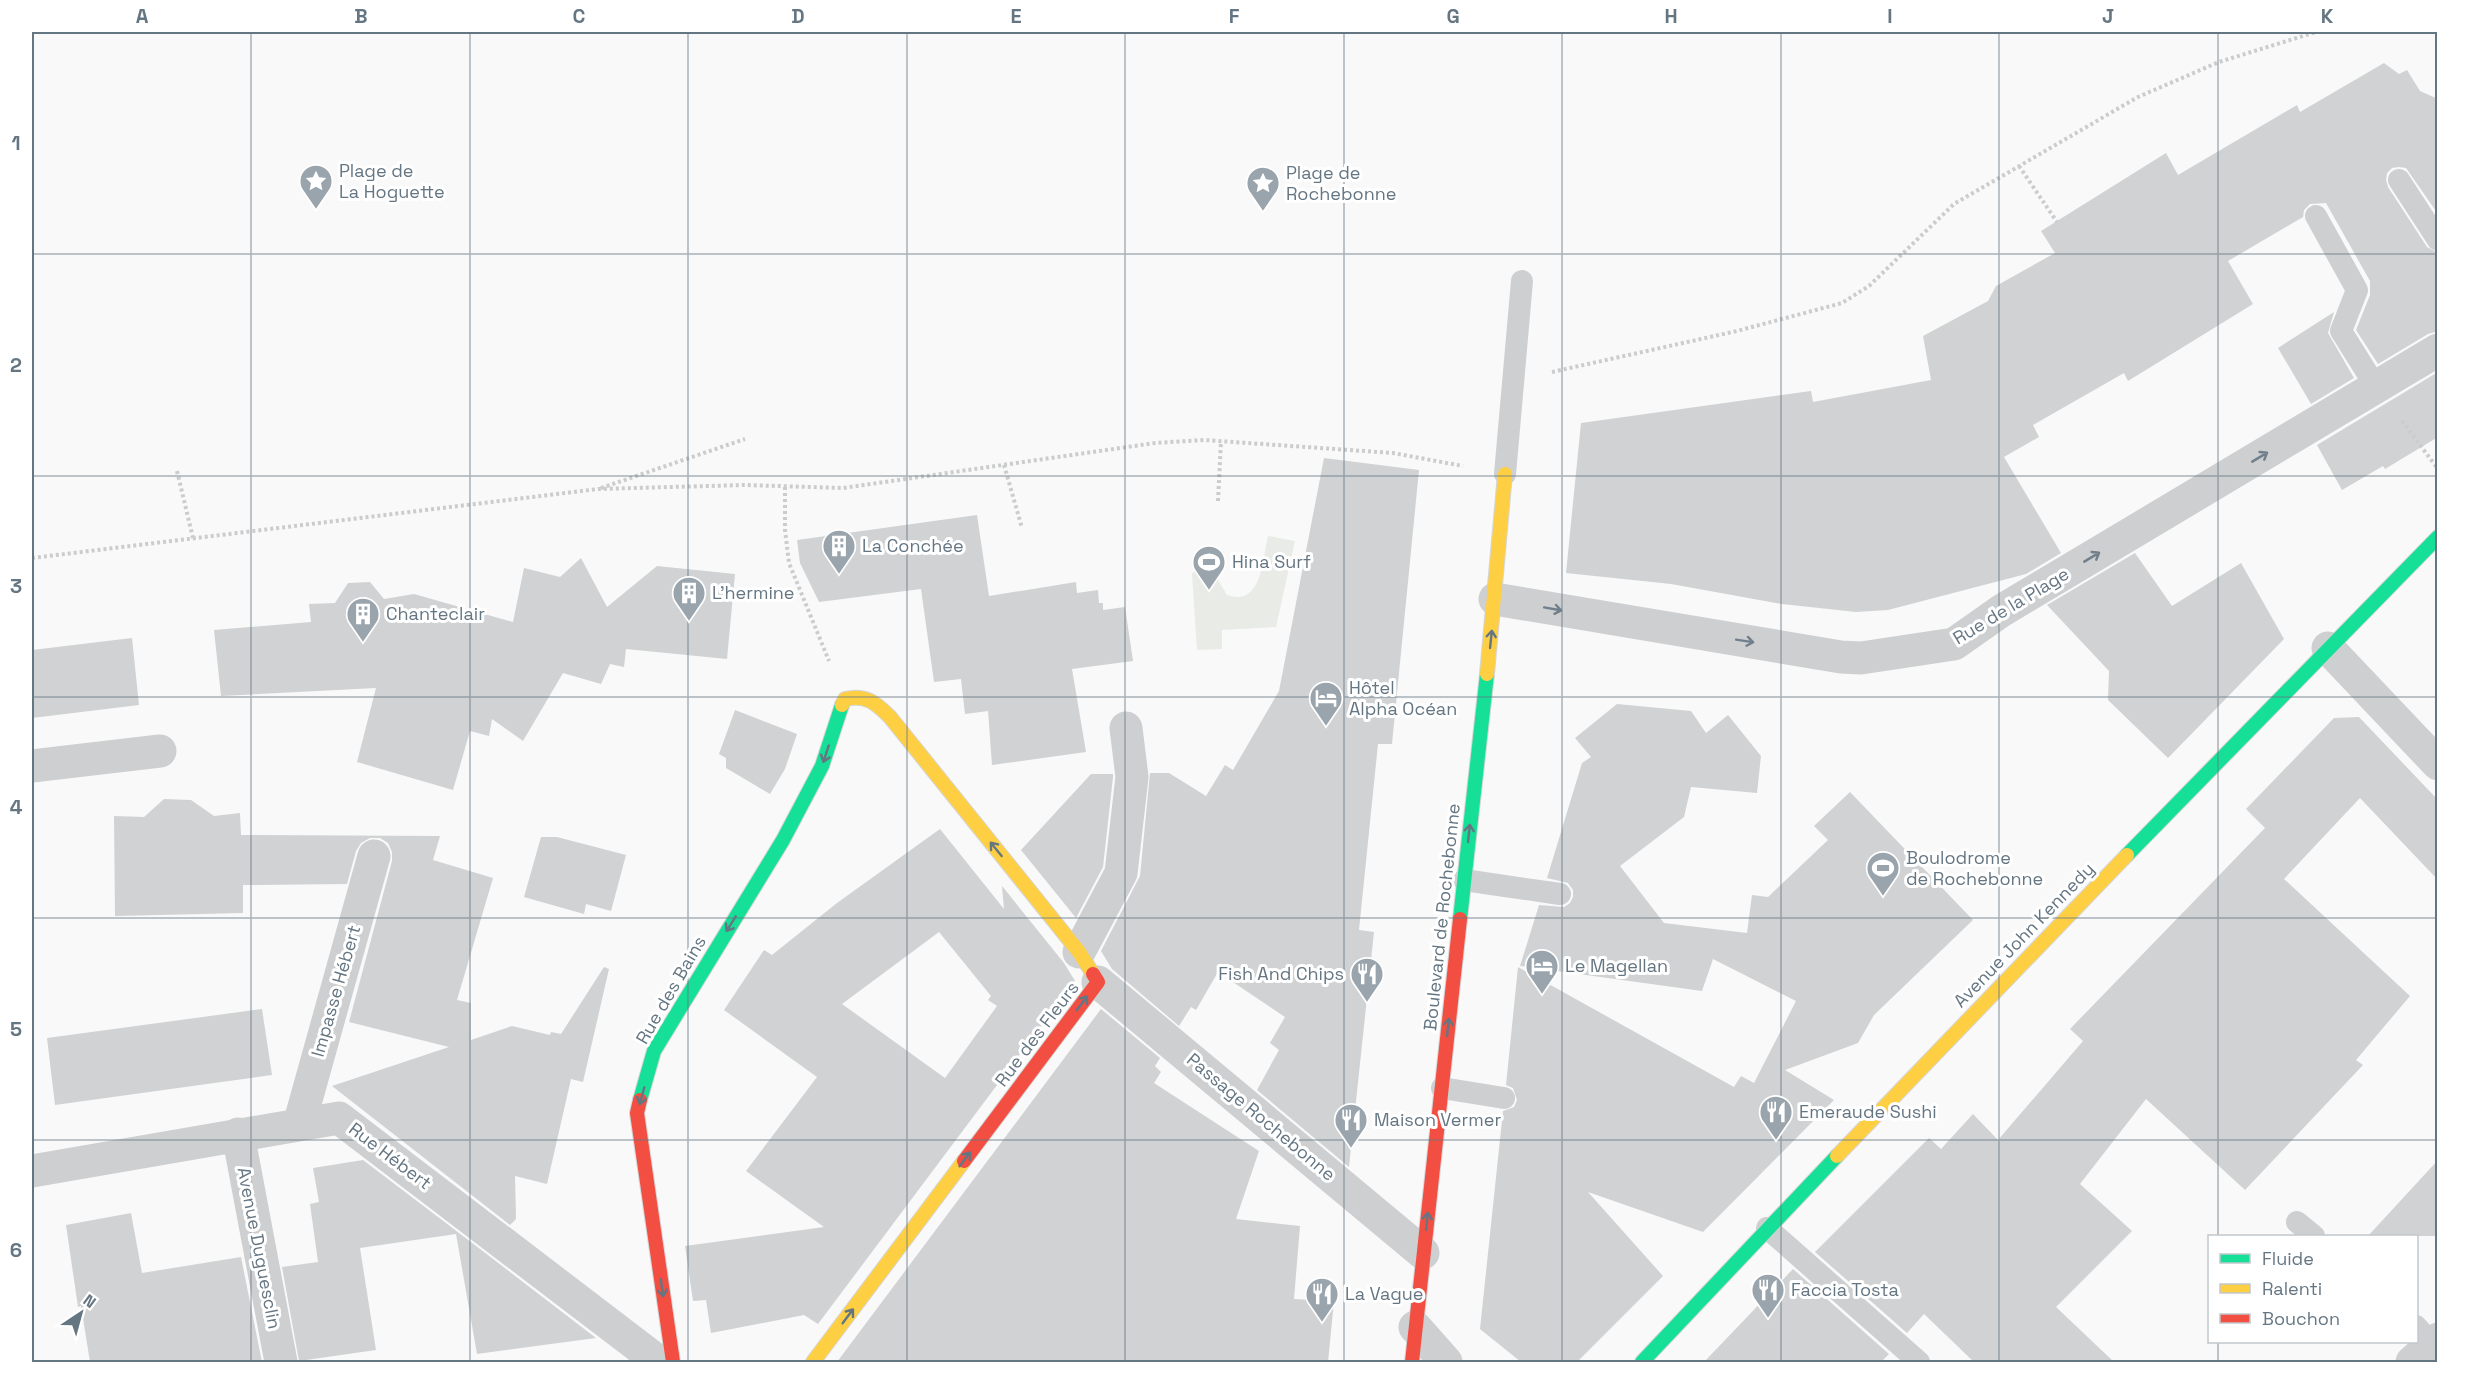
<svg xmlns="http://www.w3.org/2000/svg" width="2469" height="1394" viewBox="0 0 2469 1394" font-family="'Space Grotesk',sans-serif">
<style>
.green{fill:#e8ebe6}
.building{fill:#d0d2d3;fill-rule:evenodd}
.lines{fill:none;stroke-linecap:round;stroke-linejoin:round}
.fast-casing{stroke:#d5d6d7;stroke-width:16}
.slow-casing{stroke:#d5d6d7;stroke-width:16}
.jam-casing{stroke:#d5d6d7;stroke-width:16}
.path{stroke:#cbcccd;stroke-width:4;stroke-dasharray:3 3;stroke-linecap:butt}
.lane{stroke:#cecfd0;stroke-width:22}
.street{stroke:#cecfd0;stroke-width:33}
.fast{stroke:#16e098;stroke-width:14}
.slow{stroke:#ffcf43;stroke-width:14}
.jam{stroke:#f24e42;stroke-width:14}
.oneway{stroke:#707f8b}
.oneway2{stroke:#657683}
.grid{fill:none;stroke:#657683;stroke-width:1.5;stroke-opacity:0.55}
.labels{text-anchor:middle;stroke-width:6;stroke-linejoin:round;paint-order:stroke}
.poi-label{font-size:18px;fill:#657683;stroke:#fff;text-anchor:start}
.street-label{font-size:18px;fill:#657683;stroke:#fff}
.neatline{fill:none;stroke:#657683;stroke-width:2}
.grid-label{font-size:20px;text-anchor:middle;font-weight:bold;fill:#657683}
</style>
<rect width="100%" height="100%" fill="#f9f9f9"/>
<path class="green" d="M1268,536L1295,541L1276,627L1222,630V649L1197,650L1192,574L1200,564L1209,565L1227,595C1262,607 1262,561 1268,536Z"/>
<path class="building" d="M2384,63L2399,74L2407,70L2420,91L2438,99V214L2406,168L2399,167L2392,168L2387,173L2386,180L2388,187L2427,247L2438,253V331L2428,334L2378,364L2356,330L2370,295V281L2326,203L2310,204L2304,210L2303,217L2228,261L2253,304L2128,381L2124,373L2033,425L2039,437L2004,457L2061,553L2026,574L1888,610L1856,612L1782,604L1671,584L1566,573L1581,423L1811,391L1813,402L1931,380L1923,336L1988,301L1996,286L2055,253L2041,231L2166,153L2178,175L2297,105L2300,112Z
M2334,312L2328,333L2354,378L2311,404L2278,348Z
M2438,372V437L2385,469L2383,466L2342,490L2317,445Z
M1324,458L1419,470L1392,744H1378L1359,930L1374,932L1349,1167L1257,1090L1279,1050L1270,1043L1285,1017L1218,972L1196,1010L1191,1007L1179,1026L1112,969L1101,951L1140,876L1150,773H1169L1206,796L1225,765L1233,770L1279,691Z
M977,515L989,596L1076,582L1077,593L1098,590L1099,603H1103V610L1125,607L1133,661L1072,669L1086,752L992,765L988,711L965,714L961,679L934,682L921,589L819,602L800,563L797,540Z
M2135,553L2172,606L2241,563L2284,639L2168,758L2108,700L2109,671L2047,605Z
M581,558L607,607L657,566L735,574L727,659L626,649L624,667L610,664L601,684L563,673L523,741L492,719L489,736L470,731L453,790L357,762L376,688L221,696L214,630L311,622L309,604L335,603L348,583L370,582L384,599L414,594L513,622L524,568L560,577Z
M132,638L139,705L32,718V650Z
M1617,704L1691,711L1706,733L1728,715L1761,756L1757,793L1691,787L1684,817L1620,866L1664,923L1747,933L1752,895L1768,897L1828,840L1814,826L1850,792L1973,920L1874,1015L1858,1043L1785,1070L1834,1100L1703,1232L1588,1192L1663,1276L1577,1362H1521L1480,1329L1503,1111L1514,1107L1517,1100L1513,1088L1506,1085L1518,967L1734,1087L1741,1076L1754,1083L1796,1001L1713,959L1702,991L1520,966L1539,905L1564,907L1570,903L1573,897V890L1568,883L1547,878L1582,763L1591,757L1575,738Z
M735,710L797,734L785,769L770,794L726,768V758L719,754Z
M2359,717L2438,800V880L2360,798L2284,879L2410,996L2356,1060L2363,1065L2245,1190L2146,1099L2080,1184L2132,1231L2056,1307L2114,1362H1974L1924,1314L1907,1333L1815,1252L1929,1138L1941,1149L1973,1114L1998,1140L2083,1041L2070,1029L2265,828L2246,809L2334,718Z
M1091,774H1113V777L1103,867L1076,918L1021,850Z
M164,799L191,800L214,816L240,813L241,835L440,836L433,860L493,878L457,1000L471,1003V1040L512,1026L550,1035L551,1032L561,1034L604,967L609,969L583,1082L571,1079L547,1184L515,1176L516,1219L510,1225L332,1086L449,1047L349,1022L392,861V852L388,843L380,838H370L361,843L356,851L347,884L243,885V913L115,916L114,816L144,817Z
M940,829L1004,909L1002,886L1064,963L1075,981L818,1324L804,1315L711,1333L706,1300L693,1301L685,1246L824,1227L746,1171L817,1077L724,1010L764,950L772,955L837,903ZM939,932L991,996L988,1000L997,1006L945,1078L842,1004Z
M541,837H557L626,855L611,911L586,904L584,914L524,897Z
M262,1009L272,1075L55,1105L47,1038Z
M1101,1009L1160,1058L1155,1066L1161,1072L1154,1083L1259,1151L1236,1219L1300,1226L1294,1299L1334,1301L1328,1362H837Z
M363,1160L484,1252L596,1338L477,1354L456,1234L360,1248L376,1350L299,1361L282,1267L318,1262L310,1204L319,1202L313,1168Z
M2438,1160V1236H2368Z
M131,1213L142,1273L241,1257L262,1362H90L81,1306L78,1307L66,1225Z
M1793,1269L1889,1354L1881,1362H1704Z"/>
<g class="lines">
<g class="fast-casing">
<path id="fast" d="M2127,855L2438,537
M1460,919L1487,674
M640,1100L654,1051L783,840L822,766L842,705
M1642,1362L1837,1156"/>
</g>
<g class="slow-casing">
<path id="slow" d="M1487,674L1505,474
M842,705L845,699C866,694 876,703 890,717L1079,952L1093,974
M1837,1156L2127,855
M813,1362L964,1161"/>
</g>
<g class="jam-casing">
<path id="jam" d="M640,1100L637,1113L673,1362
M964,1161L1098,982L1093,974
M1412,1362L1460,919"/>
</g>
<path class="path" d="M2019,166L2057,222
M1552,372L1737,331L1842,303L1869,286L1954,204L2138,97L2219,62L2316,32
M2402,421L2438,469
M1004,465L1022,528
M177,471L193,538
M785,487V530L789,563L829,661
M601,488L745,439
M1218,501L1221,441
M32,558L598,489L744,485L843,488L1155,443L1204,440L1393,453L1463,466"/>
<path class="lane" d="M2399,180L2438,240
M2316,216L2357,290L2341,331L2376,387
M1505,474L1522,281
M1464,880L1560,894
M1442,1088L1504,1098
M2297,1222L2314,1236
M1767,1228L1919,1362
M2416,1326L2432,1344"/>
<path class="street" d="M1495,599L1841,657L1861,658L1954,644L2001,611L2438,350
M2328,648L2438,764
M32,766L160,751
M1079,952L1121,873L1132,777L1126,728
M1098,982L1423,1253
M299,1125L374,856
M238,1134L281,1362
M32,1171L339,1118L659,1362
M1415,1327L1446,1362
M2412,1362L2438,1339"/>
<use href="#fast" class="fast"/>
<use href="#slow" class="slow"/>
<use href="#jam" class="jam"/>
</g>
<defs><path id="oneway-shaft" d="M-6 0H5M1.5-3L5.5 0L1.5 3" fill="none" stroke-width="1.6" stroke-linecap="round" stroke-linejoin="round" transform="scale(1.5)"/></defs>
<g class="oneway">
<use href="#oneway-shaft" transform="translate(2260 457) rotate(-31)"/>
<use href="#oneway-shaft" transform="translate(2092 557) rotate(-31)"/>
<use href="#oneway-shaft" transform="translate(1553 609) rotate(10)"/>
<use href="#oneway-shaft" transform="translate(1745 641) rotate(9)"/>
</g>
<g class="oneway2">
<use href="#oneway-shaft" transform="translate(1491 639) rotate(-84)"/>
<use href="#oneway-shaft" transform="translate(826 754) rotate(108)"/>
<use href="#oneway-shaft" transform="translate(1469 833) rotate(-84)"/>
<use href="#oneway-shaft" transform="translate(996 849) rotate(-129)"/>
<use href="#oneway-shaft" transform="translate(731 924) rotate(122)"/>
<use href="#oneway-shaft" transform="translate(1082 1003) rotate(-53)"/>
<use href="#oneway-shaft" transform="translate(1448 1027) rotate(-84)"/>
<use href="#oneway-shaft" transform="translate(642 1096) rotate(105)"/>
<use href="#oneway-shaft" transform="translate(965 1159) rotate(-53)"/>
<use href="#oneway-shaft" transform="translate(1427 1221) rotate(-84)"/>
<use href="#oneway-shaft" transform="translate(662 1288) rotate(82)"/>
<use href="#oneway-shaft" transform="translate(848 1316) rotate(-53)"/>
</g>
<path class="grid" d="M251,32V1362M470,32V1362M688,32V1362M907,32V1362M1125,32V1362M1344,32V1362M1562,32V1362M1781,32V1362M1999,32V1362M2218,32V1236M32,254H2438M32,476H2438M32,697H2438M32,918H2438M32,1140H2438M2218,1342V1362"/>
<defs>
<g id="sight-pin" transform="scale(1.725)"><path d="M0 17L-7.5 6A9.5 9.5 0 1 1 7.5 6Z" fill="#99a4ac" stroke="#fff"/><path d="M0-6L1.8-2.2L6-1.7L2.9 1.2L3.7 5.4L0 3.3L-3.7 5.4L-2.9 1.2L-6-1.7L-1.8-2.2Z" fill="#fff"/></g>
<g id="building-pin" transform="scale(1.725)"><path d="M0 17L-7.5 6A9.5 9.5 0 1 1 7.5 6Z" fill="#99a4ac" stroke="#fff"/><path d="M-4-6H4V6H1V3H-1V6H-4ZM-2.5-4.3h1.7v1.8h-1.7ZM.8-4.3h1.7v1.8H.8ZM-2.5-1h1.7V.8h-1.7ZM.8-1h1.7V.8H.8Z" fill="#fff"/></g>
<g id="stadium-pin" transform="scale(1.725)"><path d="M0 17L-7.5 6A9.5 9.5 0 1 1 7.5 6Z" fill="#99a4ac" stroke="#fff"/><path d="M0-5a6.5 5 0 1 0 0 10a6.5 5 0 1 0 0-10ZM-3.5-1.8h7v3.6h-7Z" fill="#fff"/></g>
<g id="hotel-pin" transform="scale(1.725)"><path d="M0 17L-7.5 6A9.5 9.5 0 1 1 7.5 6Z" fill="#99a4ac" stroke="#fff"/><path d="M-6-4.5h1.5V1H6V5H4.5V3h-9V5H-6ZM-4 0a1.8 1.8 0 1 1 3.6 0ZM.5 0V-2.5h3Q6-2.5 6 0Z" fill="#fff"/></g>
<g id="restaurant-pin" transform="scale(1.725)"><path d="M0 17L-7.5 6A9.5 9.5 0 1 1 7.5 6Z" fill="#99a4ac" stroke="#fff"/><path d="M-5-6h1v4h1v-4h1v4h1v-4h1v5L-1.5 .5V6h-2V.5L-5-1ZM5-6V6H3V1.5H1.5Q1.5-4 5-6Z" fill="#fff"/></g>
</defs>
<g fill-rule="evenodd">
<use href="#sight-pin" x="316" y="181"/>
<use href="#sight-pin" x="1263" y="183"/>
<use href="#building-pin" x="839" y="546"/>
<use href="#stadium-pin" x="1209" y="562"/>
<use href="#building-pin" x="689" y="593"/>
<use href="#building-pin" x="363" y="614"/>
<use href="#hotel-pin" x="1326" y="698"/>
<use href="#stadium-pin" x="1883" y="868"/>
<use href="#hotel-pin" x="1542" y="966"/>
<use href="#restaurant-pin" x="1367" y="974"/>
<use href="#restaurant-pin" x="1776" y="1112"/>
<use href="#restaurant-pin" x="1351" y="1120"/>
<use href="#restaurant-pin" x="1768" y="1290"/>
<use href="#restaurant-pin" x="1322" y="1294"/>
</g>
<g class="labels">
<g class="poi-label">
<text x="339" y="177">Plage de<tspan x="339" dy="21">La Hoguette</tspan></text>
<text x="1286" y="179">Plage de<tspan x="1286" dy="21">Rochebonne</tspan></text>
<text x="862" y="552">La Conchée</text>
<text x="1232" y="568">Hina Surf</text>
<text x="712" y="599">L'hermine</text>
<text x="386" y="620">Chanteclair</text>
<text x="1349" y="694">Hôtel<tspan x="1349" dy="21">Alpha Océan</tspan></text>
<text x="1906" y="864">Boulodrome<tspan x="1906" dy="21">de Rochebonne</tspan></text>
<text x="1565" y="972">Le Magellan</text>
<text x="1344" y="980" text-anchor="end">Fish And Chips</text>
<text x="1799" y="1118">Emeraude Sushi</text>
<text x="1374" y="1126">Maison Vermer</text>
<text x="1791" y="1296">Faccia Tosta</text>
<text x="1345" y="1300">La Vague</text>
</g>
<g class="street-label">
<text transform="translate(2011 606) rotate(-31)" y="6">Rue de la Plage</text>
<text transform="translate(1442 917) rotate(-84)" y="6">Boulevard de Rochebonne</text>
<text transform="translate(2024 935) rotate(-46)" y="6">Avenue John Kennedy</text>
<text transform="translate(671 990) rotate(-60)" y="6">Rue des Bains</text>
<text transform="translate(336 991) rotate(-74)" y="6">Impasse Hébert</text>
<text transform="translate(1037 1034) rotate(-53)" y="6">Rue des Fleurs</text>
<text transform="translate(1261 1117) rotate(40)" y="6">Passage Rochebonne</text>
<text transform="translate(390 1156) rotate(37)" y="6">Rue Hébert</text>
<text transform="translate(259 1248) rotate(79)" y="6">Avenue Duguesclin</text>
</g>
</g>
<rect width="2469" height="1394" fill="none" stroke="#ffffff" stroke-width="66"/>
<rect x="2208" y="1235" width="210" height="108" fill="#ffffff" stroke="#c1c8cd" stroke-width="1.5"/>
<rect x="2220" y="1254" width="30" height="9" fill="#16e098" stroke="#c1c8cd" stroke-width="1.5"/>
<text x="2262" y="1265" font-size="18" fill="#657683">Fluide</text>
<rect x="2220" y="1284" width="30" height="9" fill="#ffcf43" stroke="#c1c8cd" stroke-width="1.5"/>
<text x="2262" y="1295" font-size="18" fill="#657683">Ralenti</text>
<rect x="2220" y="1314" width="30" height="9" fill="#f24e42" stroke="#c1c8cd" stroke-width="1.5"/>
<text x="2262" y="1325" font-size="18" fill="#657683">Bouchon</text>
<g transform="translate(81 1313) rotate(36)" stroke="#ffffff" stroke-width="4.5" paint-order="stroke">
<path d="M0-4.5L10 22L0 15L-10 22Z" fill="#657683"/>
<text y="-9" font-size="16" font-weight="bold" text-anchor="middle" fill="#657683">N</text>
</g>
<rect x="33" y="33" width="2403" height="1328" class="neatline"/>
<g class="grid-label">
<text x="142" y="23">A</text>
<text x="361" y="23">B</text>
<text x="579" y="23">C</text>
<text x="798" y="23">D</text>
<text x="1016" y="23">E</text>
<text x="1234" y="23">F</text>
<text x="1453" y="23">G</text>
<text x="1671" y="23">H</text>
<text x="1890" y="23">I</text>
<text x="2108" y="23">J</text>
<text x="2327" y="23">K</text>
<text x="16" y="150">1</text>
<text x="16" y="372">2</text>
<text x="16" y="593">3</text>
<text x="16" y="814">4</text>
<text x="16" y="1036">5</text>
<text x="16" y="1257">6</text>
</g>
</svg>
